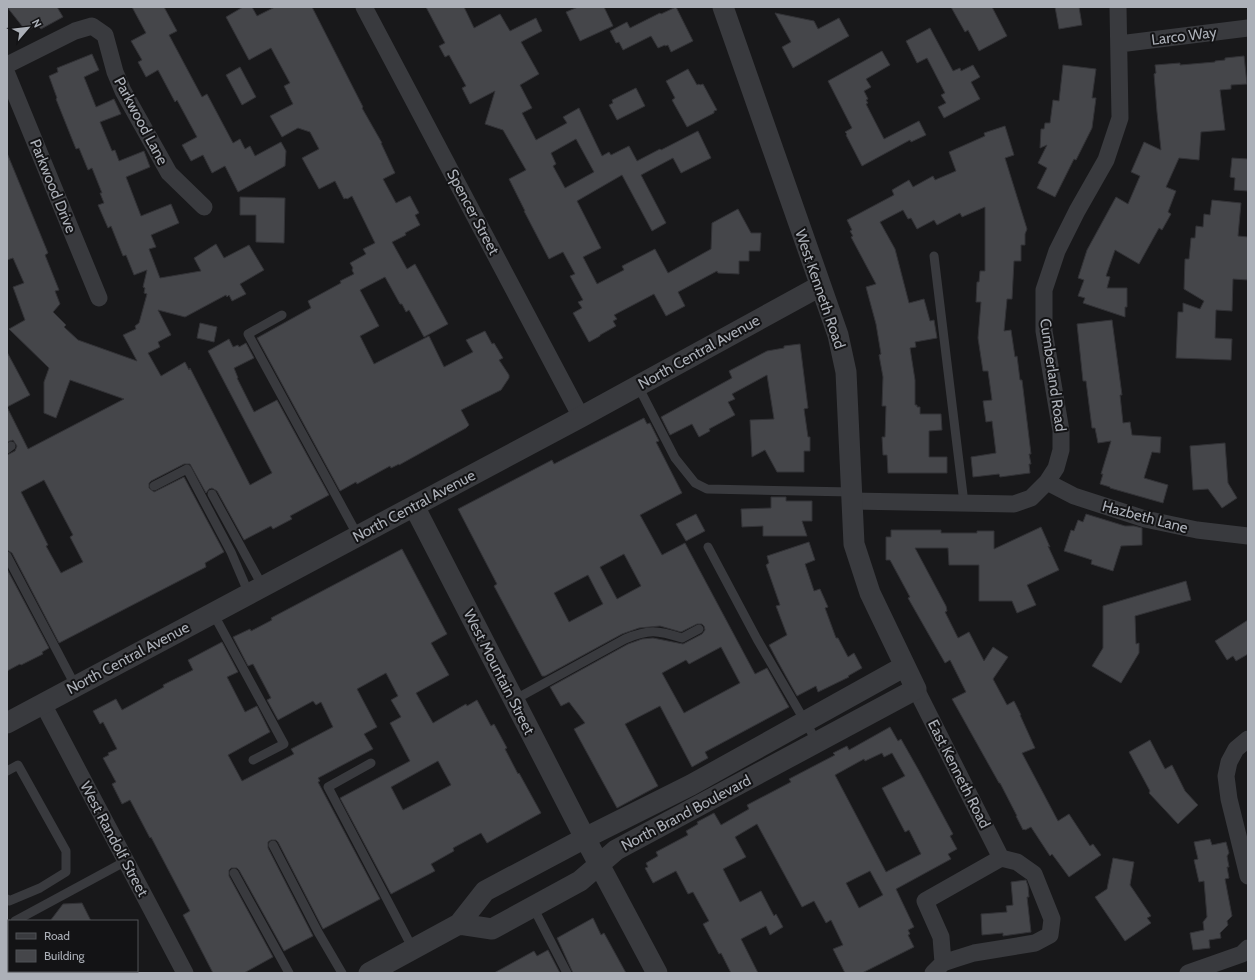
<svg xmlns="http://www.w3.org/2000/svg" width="1255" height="980" viewBox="0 0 1255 980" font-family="Cabin,sans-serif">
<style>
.building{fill:#45464a;stroke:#323236;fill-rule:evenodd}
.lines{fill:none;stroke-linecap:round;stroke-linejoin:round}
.service{stroke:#393a3e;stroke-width:9}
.minor{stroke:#393a3e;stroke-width:17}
.tertiary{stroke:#393a3e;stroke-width:21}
.labels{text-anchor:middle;stroke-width:4;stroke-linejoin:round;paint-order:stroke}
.street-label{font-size:15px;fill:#acb0b8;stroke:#131315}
</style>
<rect width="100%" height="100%" fill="#18181a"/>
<path class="building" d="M7,7H57L63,17L41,29L36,24L28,31L27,30L26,31Z
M132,7H164L177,31L169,35L202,97L207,94L233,143L240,139L245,149L250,146L255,156L281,142L286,151L285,166L238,192L225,166L212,173L203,155L191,161L182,145L197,137L177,100L175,102L158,70L146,77L138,62L142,60L131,41L146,33Z
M243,7H252L257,16L275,7H312L363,107L362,108L382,143H381L395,173L383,179L396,203L410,196L419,213L415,215L420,225L405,233L406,235L392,242L407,269L415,264L448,324L424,337L409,310L406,312L402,304H400L385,277L360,290L379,326L360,336L374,364L429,336L444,367L473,352L466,340L485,331L492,344L494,343L503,358L499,360L509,375V378L501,390L461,410L469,425L466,428L399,465V464L391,468L390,466L357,484L356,482L340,491L257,338L311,308L308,301L341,283L340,281L354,274L352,270L353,268L350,263L366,254L363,249L375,243L352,196L347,199L346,198L344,199L335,181L319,189L302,158L319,149L310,132L298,128L282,137L270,116L293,104L284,86L290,83L271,48L249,60L226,17Z
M426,7H464L474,28L500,14L510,31L536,18L542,31L521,42L539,74L520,85L532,108L522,113L536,140L567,123L563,117L579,108L602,156L609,152L611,155L629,146L637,161L660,149L661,150L698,131L711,158L681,173L673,158L641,175L666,223L652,231L622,175L577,201L601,248L583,257L597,284L624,270L622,266L655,249L668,273L711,249L712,223L738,209L751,233H761L760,251H749V261H739V274L718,273L717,271L678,292L685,306L666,316L654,294L614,315L617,319L613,321L616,326L600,335V336L589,342L573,313L582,308L578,302L583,300L570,276L575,274L563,252L549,259L524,211H525L509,179L526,170L503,130L485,124L495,91L470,104L462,88L466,86L449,55L445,57L439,46L445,43ZM576,139L594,172L565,188L553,166L556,164L551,153Z
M578,7H604L613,26L580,41L566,12Z
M676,7L693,41L671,52L668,45L665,46V45L658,48L651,36L623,50L619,42L616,43L610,31L627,22L630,28L660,13L661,14Z
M951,7H992L1007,36L979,51L968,30L965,32Z
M1055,7H1079L1082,25L1059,29Z
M775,13L814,21L818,29L839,18L849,36L793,68L782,47L791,42Z
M930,28L953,71L960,68L961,71L973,65L980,77L971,82L980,99L944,118L938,107L946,103L941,95L945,93L927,58L917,63L906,41Z
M882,51L890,65L866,79L871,87L864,91L868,99L866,100L868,103L866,104L884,139L919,121L926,135L911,142L910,140L862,166L846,135L847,134L845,132L852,128L828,81Z
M92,54L99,70L84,77L96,107L114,99L121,114L100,122L112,151L115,150L119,161L144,151L150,167L126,177L141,216L171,204L179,223L151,235L156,247L149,249L160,278L201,271L194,258L216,244L224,258L249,245L264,270L240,284L246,294L232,301L229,295L227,297L226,295L185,317L158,310L171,335L158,342L160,347L148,353L161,376L185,362L189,370L190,368L250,485L272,473L208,351L229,339L233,347L238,345L239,347L246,343L254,358L234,368L238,378H237L254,412L277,400L329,495L290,516L292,519L273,529L271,526L244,540L217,491L212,488L209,489L206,493L190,464H184L151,481L149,483V488L154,492L184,477L224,552L205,563L206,567L59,643L12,553L7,550V455L15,451L17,446L13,440L7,442V352L30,395L7,407L28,449L124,399L70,380L56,418L44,413V382L49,368L9,329L25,320L13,287L24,283L13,258L7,260V153L48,253L45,255L59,290L55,291L60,304L53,312L66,325L64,327L78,340L137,361L123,335L136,329L135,326L139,323L147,294L144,293L145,288L143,287L147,270L134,275L126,255L123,256L111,226L108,228L98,205L104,203L100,193H102L92,168L88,170L79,148L76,149L56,99L57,98L49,76L58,72L57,68ZM44,480L73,535L70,537L83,562L61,573L46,546L48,545L21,492Z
M1244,56L1247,84L1231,85V89L1220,90L1225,130L1201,132L1199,160L1179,158L1166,187L1176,191L1168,212L1171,214L1162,230L1159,228L1139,264L1115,250L1106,276L1110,277L1107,288H1127V307H1125V317L1083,303L1085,298L1078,296L1084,280L1078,278L1087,250L1116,197L1128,204L1140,176L1131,172L1144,142L1161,150L1157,112L1154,74L1156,73L1155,65L1180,63V65L1215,62V61L1225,60V58Z
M1063,65L1096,69L1092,98H1096L1092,128L1076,160L1074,159L1055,197L1037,188L1047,168L1038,163L1047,145L1040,148L1041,129H1044L1045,123H1050L1053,100L1059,101Z
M240,67L256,97L242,105L226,75Z
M688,69L697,85L699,84L700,85L703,84L717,110L714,111V113L687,127L672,100L675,98L666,81Z
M636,88L645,106L617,120L609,105L613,103L612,100Z
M1005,126L1014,155L1005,158L1027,229L1025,234V245H1021V261H1014L1012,299H1007L1004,331L1011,330L1015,357L1017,356L1020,380H1022L1031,454H1029L1031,464H1029L1030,473L1000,477L999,474L973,477L971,457L996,453L992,421L986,422L983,401L992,400L988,371H983L978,338L981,302H976L977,282H979L980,271H985V207L962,217L960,213L937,225L934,220L917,229L911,218L908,219L903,210L880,222L895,249L909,303L924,299L930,321L934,320L937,338L915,342L916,347L910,348L915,380V405H917V407H920V414H941L942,430L929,431V457H947V473H888L887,455H883L882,437H885L886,406H882L883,377L879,355L881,354L876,324L866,287L876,284L851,237L853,236L850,231L852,230L847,220L894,195L892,190L909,180L913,187L933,176L935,180L956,171L949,152L985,136L984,133Z
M1232,158L1248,159V191L1234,190L1235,178L1230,177Z
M240,197L285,198L284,243L256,242V215H240Z
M1212,200L1241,203L1238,236L1248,237V280L1233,279L1232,311L1216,310L1215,338L1232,339L1231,360L1176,358L1178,312H1183V303L1200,309L1204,301L1184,289L1185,259H1189L1191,238H1195L1196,226L1203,227L1204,214L1210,215Z
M1112,320L1122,395H1120L1123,423L1130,422L1132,435L1161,437L1160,453L1152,452L1144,478L1168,485L1163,503L1110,488V487L1100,484L1103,474H1101L1111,441L1098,443L1095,428H1092L1086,381H1083L1077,324Z
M200,323L217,327L214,342L197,338Z
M800,344L808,408L804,409L808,437H810V451H804V472H777L765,450L752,457L750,420L774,419L767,375L732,394L735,399L728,402L735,415L709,429L710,431L699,437L692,424L670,435L661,417L732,378L729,371L767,351L784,348V346Z
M644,418L647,424L650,423L659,441L656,442L682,493L640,515L662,555L685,543L755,674L767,668L789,707L705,752L708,758L692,767L660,706L625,724L658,786L617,808L574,729L585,723L569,702L561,706L550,687L628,644L642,639L653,638L683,644L702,634L705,630L704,626L702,624H697L681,632L660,626L639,628L622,634L545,676H542L494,586L497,584L458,509L552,460L554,464ZM624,554L641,586L617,599L600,567ZM588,575L603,604L569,622L554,593ZM721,647L740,683L684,713L662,673L686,660L689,664Z
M1225,443L1228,483L1237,498L1222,508L1208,489L1193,490L1190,446Z
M771,497H786V501H812V521H802L807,536H763V526L742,527L741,509L771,508Z
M696,514L705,531L686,541L676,524Z
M1086,514L1125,526H1134L1142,528V545L1121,546L1113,571L1091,564L1092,560L1064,551L1071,530L1074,531L1078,520L1083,522Z
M1041,527L1050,547L1048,546L1059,570L1027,585L1036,605L1017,613L1012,601H979V565H949L948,548H915L946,606L947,611L945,612L958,638L969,632L984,661L993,647L1008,657L993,679L1007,705L1014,701L1021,715H1020L1035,748L1022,753L1058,821L1069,814L1090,846L1093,844L1101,855L1069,877L1052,854L1050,856L1031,827L1025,830L1024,829L1023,830L1016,816H1017L1000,783H999L952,699L966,692L950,660L945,663L908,598L910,597L890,560H886V537H891V530H941V533H977V531H994V549Z
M809,542L815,560L805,564L814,591L820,589L828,607L825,608L836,638H838L848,657L854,653L862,668L848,676L849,677L818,692L816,686L797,696L778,662L769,645L787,635L776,606L780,605L766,565L769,563L767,556Z
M402,549L447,634L431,643L449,675L416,693L433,723L466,704L467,706L477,700L491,726L494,724L507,748L505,749L518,774L519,773L541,813L487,843L481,833L453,848L454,851L431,864L435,871L391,894L340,798L410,761L390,723L401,717L391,700L398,696L386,673L357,689L377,727L364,734L373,749L318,778L320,781L318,782L380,899L323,929L278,842L276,840H271L268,842V848L313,936L284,951L239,870L237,868H231L229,870V876L273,957L244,973H213L183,915L190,911L151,837L150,838L130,800L122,804L112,784L116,782L103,758L109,755L108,753L117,749L103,722L100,724L93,711L116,699L122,710L164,687L163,685L193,670L188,660L222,642L238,672L227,677L245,712L257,706L270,732L228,755L242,781L294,754L291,749L333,727L321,702L316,705L313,701L278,720L267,700L271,698L253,664L248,666L233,637L250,629L251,631L272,620L271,618ZM438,761L451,785L403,810L391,787Z
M7,569L49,648L42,652L43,654L21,665L20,664L7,671Z
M1186,581L1191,600L1135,616L1136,644L1139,643V653L1121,683L1092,666L1103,648V606Z
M1248,620V654L1236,661L1233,656L1227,660L1215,641Z
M890,727L898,741L901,739L918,769L953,834L950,836L957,849L948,854L951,859L896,889L914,927L908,930L910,934L908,935L914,947L862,973H845L833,949L843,945L831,920L826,923L814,901L802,907L757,824L735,837L746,857L723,869L740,902L761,891L774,916L776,914L783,927L770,935L766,926L741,939L758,973H731L721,953L719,954L703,924L709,921L693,892L688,894L676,871L653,883L645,868L648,867L646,863L658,856L656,852L688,835L686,831L698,824L697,822L714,813L721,825L749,809L747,805L791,782L789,779L835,755L833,753L847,746L849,750ZM882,753L884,757L892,753L905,776L882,788L905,832L909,830L921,854L886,872L835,775L864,759L865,761ZM870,871L883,895L859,908L846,883Z
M1150,740L1165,769L1172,765L1185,791L1198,805L1178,824L1149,793L1150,791L1129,752Z
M1210,839L1212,845L1226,842L1229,853L1227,856L1229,867H1227L1229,878L1225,879L1232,916L1227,921L1228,925L1220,933L1221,938L1209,940L1210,948L1193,950L1190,933L1204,930L1203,922L1207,917L1204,881L1199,882L1194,860L1198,859L1194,842Z
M1113,858L1134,862L1130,885L1151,916L1147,918L1151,923L1125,941L1095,897L1107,889Z
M1026,880L1028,886L1029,897H1027L1031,932L1003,936V933L982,935L981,914L1007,912L1006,906L1013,905L1011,882Z
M82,903L91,921H50L63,904Z
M593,918L601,935L604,933L626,973H573L557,938Z
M548,950L560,973H494L534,951L537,956Z"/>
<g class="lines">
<path class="service" d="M934,256L964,503
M282,315L248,334L358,536
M638,386L675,458L695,483L707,489L852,492
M7,449L11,446
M154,486L187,469L231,552L249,594
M212,494L263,587
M708,547L757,639L817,742
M7,556L76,687
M213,613L284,744L253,760
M514,700L625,639C649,629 657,630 682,638L699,629
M371,763L328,787L413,949
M7,771L18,765L66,851V872L40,888L9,901L7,899
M273,845L318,932L342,973
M234,873L289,973
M533,907L567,973
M15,921L126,861
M7,925L9,924"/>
<path class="minor" d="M364,7L581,417
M1119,44L1248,28
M7,65L75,31L92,26L105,35L115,72L123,91L169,173L204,207
M7,74L99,298
M1047,482L1074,496L1145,519L1197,530L1248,536
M852,501L1014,504L1031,498L1047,482L1056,468L1061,450V431L1044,331V290L1057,251L1077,211L1106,160L1120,118L1118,7
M916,689L1001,858
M43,704L185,973
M1248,739L1236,749L1229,762L1226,776L1229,799L1248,876
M943,963L941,937L925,901L1001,858
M933,973L943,963L955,959L974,953L1035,943L1050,935L1052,919L1034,874L1017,862L1001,858
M1188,973L1242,954L1248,948"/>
<path class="tertiary" d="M414,506L585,838L657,973
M7,723L581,417L820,286
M459,924L492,929L580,881L616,850L916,689L870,593L854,544L846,372L838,335L723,7
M369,973L459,924L485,891L585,838L691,785L905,666"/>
</g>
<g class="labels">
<g class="street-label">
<text transform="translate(1184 36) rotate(-7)" y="5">Larco Way</text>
<text transform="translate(141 121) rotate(62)" y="5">Parkwood Lane</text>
<text transform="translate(53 186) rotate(68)" y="5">Parkwood Drive</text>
<text transform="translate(473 212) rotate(62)" y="5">Spencer Street</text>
<text transform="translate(820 289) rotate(71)" y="5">West Kenneth Road</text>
<text transform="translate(699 352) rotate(-29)" y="5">North Central Avenue</text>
<text transform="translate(1053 375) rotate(82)" y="5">Cumberland Road</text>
<text transform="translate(414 506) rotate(-28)" y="5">North Central Avenue</text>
<text transform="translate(1145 517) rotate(15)" y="5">Hazbeth Lane</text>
<text transform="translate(128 658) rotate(-28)" y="5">North Central Avenue</text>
<text transform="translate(499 672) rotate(63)" y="5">West Mountain Street</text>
<text transform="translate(959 774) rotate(63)" y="5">East Kenneth Road</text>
<text transform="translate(686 813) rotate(-28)" y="5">North Brand Boulevard</text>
<text transform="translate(114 839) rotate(62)" y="5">West Randolf Street</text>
</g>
</g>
<rect width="1255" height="980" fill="none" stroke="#acb0b8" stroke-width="16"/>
<rect x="8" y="920" width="130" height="52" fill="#131315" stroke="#505256"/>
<rect x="16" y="933" width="20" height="6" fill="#393a3e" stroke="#505256"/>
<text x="44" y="940" font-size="12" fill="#acb0b8">Road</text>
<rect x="16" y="950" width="20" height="12" fill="#45464a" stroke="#505256"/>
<text x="44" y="960" font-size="12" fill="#acb0b8">Building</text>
<g transform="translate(28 28) rotate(62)" stroke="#131315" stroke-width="3" paint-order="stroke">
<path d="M0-3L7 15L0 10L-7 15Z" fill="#acb0b8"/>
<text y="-6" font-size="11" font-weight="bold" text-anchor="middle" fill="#acb0b8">N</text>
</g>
</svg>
